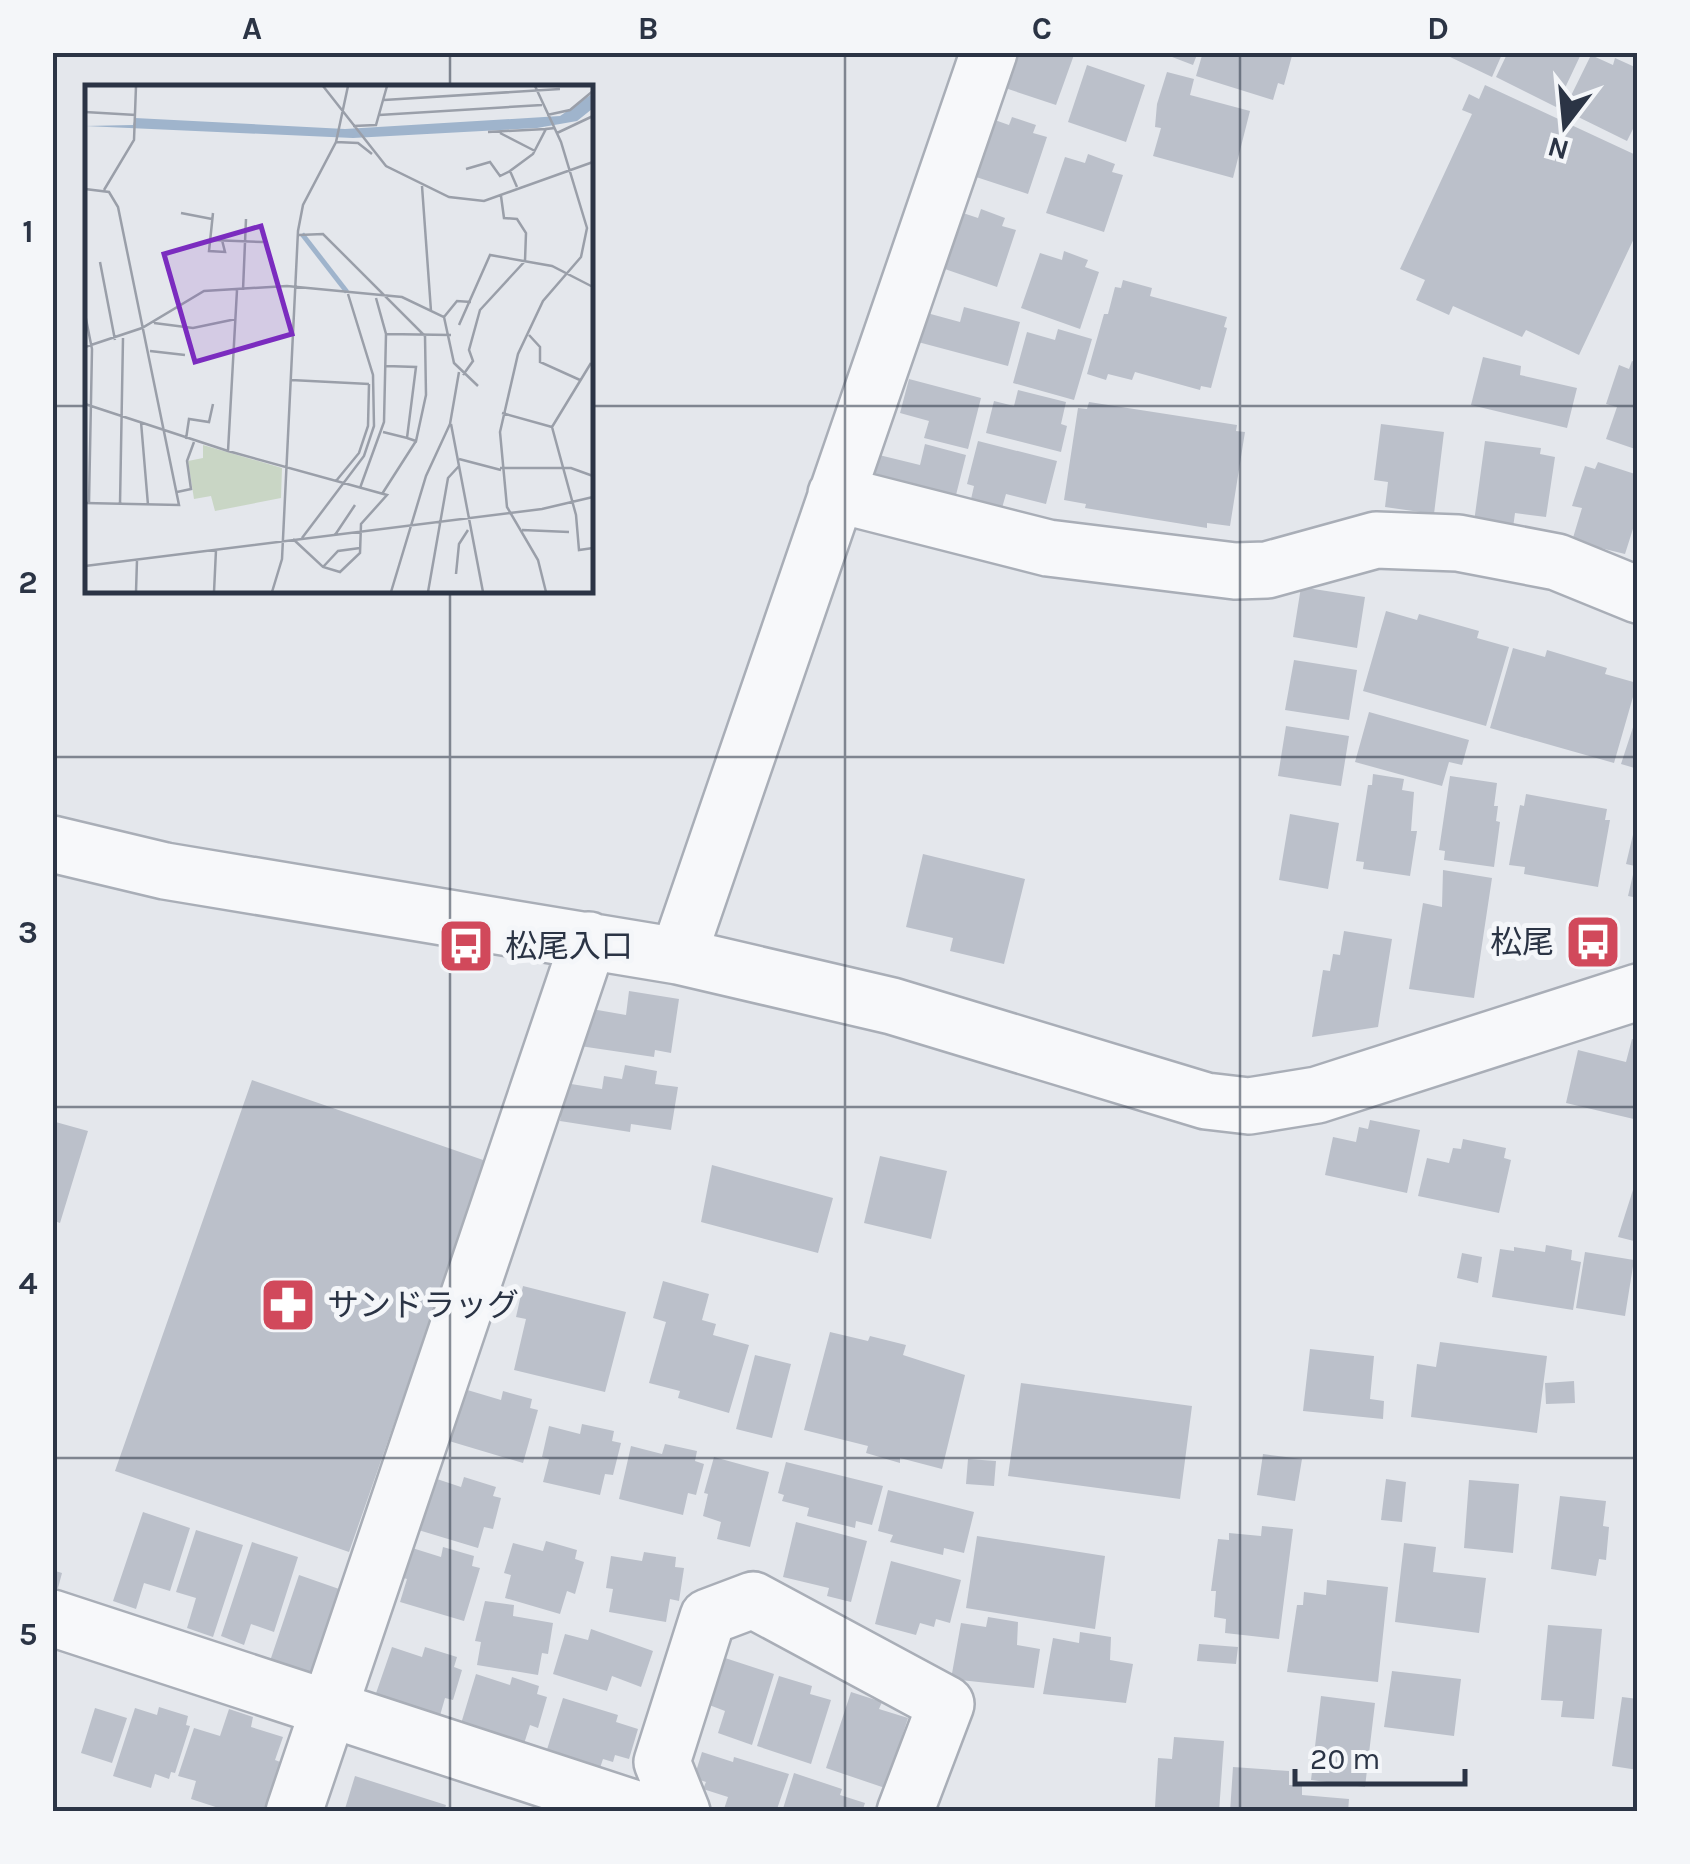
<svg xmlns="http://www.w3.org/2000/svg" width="1690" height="1864" viewBox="0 0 1690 1864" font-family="Karla,'Noto Sans JP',sans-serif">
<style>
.building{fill:#bbc0ca}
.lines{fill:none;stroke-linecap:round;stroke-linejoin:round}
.minor-casing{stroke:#a9aeb7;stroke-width:60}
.minor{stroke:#f7f8fa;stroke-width:55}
.grid{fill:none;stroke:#2b3445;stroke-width:2.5;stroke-opacity:0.55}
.labels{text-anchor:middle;stroke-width:10;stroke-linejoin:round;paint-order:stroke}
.poi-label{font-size:32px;fill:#2b3445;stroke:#f4f6f9;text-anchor:start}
.inset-river{fill:none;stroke:#9fb4cc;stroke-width:5}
.inset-road{fill:none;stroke:#9a9fa9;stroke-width:2.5}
.view{fill:#7b2cbf;fill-opacity:0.15;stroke:#7b2cbf;stroke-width:5}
.inset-edge{fill:none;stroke:#2b3445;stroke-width:5}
.neatline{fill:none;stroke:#2b3445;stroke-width:4}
.grid-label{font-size:32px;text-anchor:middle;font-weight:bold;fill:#2b3445}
</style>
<rect width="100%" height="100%" fill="#e4e7ec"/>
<path class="building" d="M1010,52H1075L1056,105L999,86Z
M1159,52H1198L1193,65Z
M1203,52H1293L1284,85L1278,83L1273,100L1196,76Z
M1449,52H1503L1492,77L1448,56Z
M1508,52H1582L1556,107L1496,77Z
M1591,55L1613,65L1615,58L1637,68L1634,75L1638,77V119L1627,141L1564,110Z
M1087,65L1145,85L1126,142L1068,122Z
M1167,72L1194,79L1190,95L1250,111L1233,178L1153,156L1161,128L1155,127L1157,104Z
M1485,85L1638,156V230L1579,355L1526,330L1522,337L1453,306L1449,315L1416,300L1425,280L1400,269L1472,114L1462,110L1469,94L1479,99Z
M1012,117L1036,125L1033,133L1047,137L1028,194L970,175L989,118L1009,125Z
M1088,154L1115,164L1112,172L1123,175L1104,232L1046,213L1065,157L1085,163Z
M981,209L1005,218L1002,226L1016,230L997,287L939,267L957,211L978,218Z
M1064,251L1088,260L1085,267L1099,272L1080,329L1021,308L1040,253L1062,260Z
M1123,280L1152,288L1150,296L1227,317L1224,327L1227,328L1211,388L1201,386L1200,390L1135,372L1132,380L1108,374L1106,380L1087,374L1104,314H1108L1115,287L1121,288Z
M964,307L1020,322L1008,366L918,342L927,313L960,322Z
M1058,329L1092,339L1074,400L1013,383L1027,332L1055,340Z
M1483,357L1521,366L1520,375L1577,388L1567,428L1471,405Z
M1632,361L1638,363V450L1606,439L1617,407L1606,404L1619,365L1629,369Z
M909,379L981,398L968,449L924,438L929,421L900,413Z
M1018,390L1066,402L1061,424L1067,426L1061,452L986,433L994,401L1014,406Z
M1089,402L1237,425L1236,431L1245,432L1230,526L1207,523V528L1085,508L1086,504L1064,500L1078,408L1087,409Z
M1381,424L1444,432L1434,514L1385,507L1388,482L1374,480Z
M978,441L1057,461L1046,504L1006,494L1000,515L969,508L974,486L967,484Z
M1485,441L1541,448L1540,454L1555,457L1546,517L1515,513L1513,528L1474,522Z
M925,444L966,455L954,503L869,481L875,454L920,465Z
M1598,462L1638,475V513L1625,554L1572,541L1582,508L1572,506L1585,466L1595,469Z
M1301,587L1365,597L1357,648L1293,637Z
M1386,611L1417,620L1419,614L1479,631L1477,638L1509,647L1486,726L1363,691Z
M1513,648L1545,657L1547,650L1607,668L1605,674L1637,683L1614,763L1490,728Z
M1294,660L1357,670L1349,720L1285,710Z
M1369,712L1469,740L1462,765L1449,762L1442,786L1355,762Z
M1638,712V769L1621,764Z
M1286,726L1349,736L1341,786L1278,776Z
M1373,774L1404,779L1402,790L1414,792L1411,831H1417L1410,876L1363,869L1364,862L1356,861L1368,785H1372Z
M1450,776L1497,783L1494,806H1498L1496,821L1500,822L1494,867L1444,860L1445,851L1439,850Z
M1526,794L1607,809L1605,820H1610L1598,887L1524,874L1525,867L1509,865L1520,805L1524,806Z
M1290,814L1339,823L1328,889L1279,880Z
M1636,822H1638V898L1628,896L1635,866L1626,864Z
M923,854L1025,879L1004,964L950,951L953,938L906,927Z
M1443,870L1492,878L1474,998L1409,989L1423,903L1442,907Z
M1344,931L1392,939L1378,1027L1312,1037L1323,970L1330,971L1333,954L1340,955Z
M629,991L679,999L671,1053L655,1050L654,1057L580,1046L586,1008L626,1015Z
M1632,1039L1638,1041V1120L1566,1103L1578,1050L1626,1062Z
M625,1065L657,1071L655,1084L678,1087L671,1130L631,1124L630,1132L560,1121L565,1083L602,1089L604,1076L622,1079Z
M252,1080L486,1161L349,1552L115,1471Z
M1370,1120L1420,1130L1407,1193L1325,1175L1333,1137L1356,1142L1359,1127L1368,1129Z
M52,1121L88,1131L60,1223L52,1220Z
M1463,1139L1506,1148L1504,1158L1511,1160L1499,1213L1418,1196L1427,1158L1449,1163L1453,1148L1461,1149Z
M880,1156L947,1171L931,1239L864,1223Z
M712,1165L833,1198L818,1253L701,1222Z
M1638,1174V1242L1618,1237Z
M1546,1245L1572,1250L1571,1260L1581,1262L1573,1310L1492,1297L1500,1249L1514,1251V1247L1545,1252Z
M1585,1252L1634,1260L1625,1316L1576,1308Z
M1462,1253L1482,1257L1478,1283L1457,1278Z
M663,1281L709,1294L702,1320L716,1324L713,1335L749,1345L729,1413L678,1398L680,1391L649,1383L666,1322L653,1318Z
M523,1286L626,1312L605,1392L514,1370L526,1319L516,1317Z
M830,1332L868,1341L870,1336L906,1345L903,1355L965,1375L942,1469L900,1458V1463L866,1453L868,1446L804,1430Z
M1440,1342L1547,1356L1537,1433L1411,1417L1417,1364L1436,1367Z
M1310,1349L1374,1356L1370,1399L1384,1401L1383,1419L1303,1411Z
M755,1355L791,1364L772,1438L736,1429Z
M1574,1381L1575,1403L1546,1404L1545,1383Z
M1021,1383L1192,1406L1180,1499L1008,1476Z
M464,1389L501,1400L503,1391L532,1399L530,1408L538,1410L523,1463L449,1441Z
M582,1424L614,1431L612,1441L621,1443L613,1475L605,1474L600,1495L543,1482L549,1459L542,1457L549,1426L580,1434Z
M665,1444L697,1451L695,1461L704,1464L696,1495L688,1493L683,1515L619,1499L631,1446L662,1454Z
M1263,1454L1302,1459L1295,1501L1257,1495Z
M714,1457L769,1472L750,1547L717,1539L721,1522L703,1516L708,1494L704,1493Z
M968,1459L996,1461L994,1486L966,1484Z
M786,1462L883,1486L872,1525L856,1521L855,1528L807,1516L809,1508L782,1501L784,1495L778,1493Z
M431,1477L461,1487L464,1477L496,1487L493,1496L501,1498L493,1529L484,1527L478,1548L415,1529Z
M1386,1479L1406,1482L1402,1522L1381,1520Z
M1469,1480L1519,1484L1513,1553L1464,1548Z
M888,1490L974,1512L964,1553L944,1548L943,1555L890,1542L893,1535L878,1531Z
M1560,1496L1606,1501L1603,1526L1609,1527L1606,1560L1599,1559L1596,1576L1551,1569Z
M143,1512L190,1528L170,1591L144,1583L136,1609L113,1601Z
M796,1522L867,1541L851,1602L827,1596L829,1588L783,1577Z
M1262,1526L1293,1529L1279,1639L1225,1633L1226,1619L1214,1617L1216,1591H1211L1218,1539L1229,1540V1533L1261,1536Z
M196,1530L243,1545L213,1637L187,1628L196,1598L176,1592Z
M977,1536L1105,1556L1095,1629L966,1608Z
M546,1541L577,1550L575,1559L584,1562L575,1594L567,1591L560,1614L505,1598L511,1575L504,1573L513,1543L543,1551Z
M252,1542L298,1557L274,1632L251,1624L244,1645L221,1636Z
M1404,1543L1436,1547L1433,1572L1486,1578L1479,1633L1395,1622Z
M409,1547L441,1557L443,1547L474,1556L472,1566L480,1568L464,1621L400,1602L407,1579L400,1577Z
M644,1552L676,1557L675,1567L684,1568L679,1601L670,1599L666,1622L609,1612L613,1589L606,1588L611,1556L642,1561Z
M891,1561L961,1580L950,1623L936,1619L934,1627L920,1623L916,1635L875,1624Z
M52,1570L62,1573L58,1588L52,1586Z
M299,1575L342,1590L314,1676L270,1661Z
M1327,1580L1388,1587L1378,1682L1287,1672L1297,1605H1303L1304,1592L1326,1595Z
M485,1601L514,1605L513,1616L553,1623L548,1654L542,1653L538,1675L477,1665L481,1642L475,1641Z
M988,1617L1018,1622L1017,1645L1040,1649L1034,1688L951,1679L961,1623L986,1627Z
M1548,1625L1602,1629L1594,1719L1561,1717L1563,1701L1541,1700Z
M591,1629L653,1651L641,1687L612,1676L607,1691L553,1674L565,1634L588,1640Z
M1080,1632L1111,1637L1110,1660L1133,1664L1126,1703L1043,1694L1053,1638L1079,1643Z
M1199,1644L1238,1647L1236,1664L1197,1661Z
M392,1647L422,1657L425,1647L457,1657L454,1667L462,1670L453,1700L445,1698L439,1719L374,1699Z
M719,1656L774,1674L752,1745L718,1733L725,1711L704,1703Z
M1392,1671L1461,1679L1454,1736L1384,1727Z
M476,1674L510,1685L512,1677L539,1686L537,1694L547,1697L538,1728L530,1725L523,1747L460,1727Z
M779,1676L812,1686L810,1694L831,1700L811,1764L757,1746Z
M851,1692L882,1702L879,1709L908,1718L885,1788L826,1768Z
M1321,1696L1375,1703L1365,1787L1311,1780Z
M1622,1697L1638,1699V1770L1612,1766Z
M563,1698L618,1715L616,1722L638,1729L629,1759L615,1755L613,1762L603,1759L598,1774L545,1756Z
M159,1707L188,1716L186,1725L190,1726L175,1773L171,1772L169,1779L155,1774L151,1788L113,1776L135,1708L157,1715Z
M95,1708L127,1718L112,1763L81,1753Z
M229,1709L253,1717L251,1727L283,1737L275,1760L283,1763L268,1812H231L191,1799L196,1781L178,1776L194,1728L220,1736Z
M1174,1737L1224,1741L1219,1812L1155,1807L1158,1758L1172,1759Z
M702,1752L733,1762L734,1757L789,1774L776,1812H723L728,1797L703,1789L706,1782L694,1778Z
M1233,1767L1289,1771V1785H1302V1795L1349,1799L1348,1812H1230Z
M794,1773L842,1789L840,1795L865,1803L862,1812H782Z
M355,1776L446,1805L444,1812H344Z"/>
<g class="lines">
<g class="minor-casing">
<path id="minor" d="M836,494L1048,548L1235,571L1267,570L1376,540L1458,543L1557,562L1638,595
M52,844L165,871L678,956L892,1006L1206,1101L1249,1106L1317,1095L1638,992
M678,956L989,52
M52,1618L645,1812
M294,1812L589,940
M682,1812L662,1762L708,1617L753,1600L946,1704L905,1812"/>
</g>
<use href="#minor" class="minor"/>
</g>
<path class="grid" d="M450,52V88M845,52V1812M1240,52V1812M52,406H88M590,406H1638M450,590V1812M52,757H1638M52,1107H1638M52,1458H1638"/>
<defs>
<g id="bus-square" transform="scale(2.875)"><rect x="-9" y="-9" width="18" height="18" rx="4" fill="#d1495b" stroke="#f4f6f9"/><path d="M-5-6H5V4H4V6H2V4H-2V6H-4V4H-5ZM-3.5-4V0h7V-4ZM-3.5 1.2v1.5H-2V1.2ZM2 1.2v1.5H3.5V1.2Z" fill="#fff"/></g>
<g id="pharmacy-square" transform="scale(2.875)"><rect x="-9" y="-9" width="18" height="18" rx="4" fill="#d1495b" stroke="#f4f6f9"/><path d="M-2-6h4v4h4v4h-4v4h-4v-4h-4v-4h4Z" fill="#fff"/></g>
</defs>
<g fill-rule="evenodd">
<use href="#bus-square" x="1593" y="942"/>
<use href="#bus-square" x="466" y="946"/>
<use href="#pharmacy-square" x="288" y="1305"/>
</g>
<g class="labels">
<g class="poi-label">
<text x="1554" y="953" text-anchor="end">松尾</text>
<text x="505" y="957">松尾入口</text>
<text x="327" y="1316">サンドラッグ</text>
</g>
</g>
<g transform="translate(85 85)">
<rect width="508" height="508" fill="#e4e7ec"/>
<path d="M118,360L197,383L196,413L130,426L126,411L109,414L103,376L118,373Z" fill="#c9d6c5"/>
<path d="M507,9V24L492,36L452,43L268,53L0,41L48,40L50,33L260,44L475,31Z" fill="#9fb4cc"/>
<path class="inset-river" d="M217,149L262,207"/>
<path class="inset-road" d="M238,1L301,81L364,112L399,116L508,77M450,1L476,57L502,143L496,172L458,216L433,269L415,347L422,422L453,475L461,507M299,15L475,4M0,27L51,30M294,30L457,20M462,30L485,25L508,6M268,41L291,40L302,1M403,47L461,44M415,48L450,66M472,48L508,31M251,57L273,58L287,69M381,84L405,77L415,91L425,86M337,101L346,226M432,102L425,86L448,69L461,44L470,43M0,104L24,107L33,122L94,420L0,418M19,105L49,55L51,1M96,128L127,134M128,128L124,166L140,167L137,155M214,150L238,149L340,251L341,310L331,356L322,353M125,155L178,157M15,177L30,255M158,205L161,134M0,229L7,264L4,418M359,232L372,216L386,217M69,238L108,243L151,234M374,240L405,170L467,181L508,202M301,249L366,250M444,250L455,262V277L495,295M0,262L57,243L119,206L202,201L317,212L359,232L369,278L393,301M65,266L100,270M506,278L467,342L491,430L494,465L508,463M378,290L388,276L384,265L395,225L440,176L441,148L432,134L419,133L416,111M206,295L284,299M0,319L143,366L152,205M417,328L467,342M56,337L63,420M366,339L398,507M298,347L322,353L331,282L301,281M101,354L104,334L124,337L128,319M143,366L302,410L276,439L275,468L255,487L238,482L208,454M374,374L416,385M415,383H486L508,391M251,396L274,368L283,341L284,299M275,403L299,337L301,249L291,213M92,407L106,404L102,376L109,357M297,409L331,356M35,419L38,253M437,445L484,447M250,450L270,420M217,453L279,371L289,341L288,290L263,209M0,481L457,424L508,412M238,482L253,466L275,463M371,489L374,459L383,445M51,507L52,475M129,507L131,465M187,507L197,474L213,146L218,120L251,57L263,1M306,507L341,391L365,339L374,287M343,507L363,393L374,381"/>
<path class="view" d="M176,141L207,249L110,277L79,169Z"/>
<rect width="508" height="508" class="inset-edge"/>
</g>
<rect width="1690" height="1864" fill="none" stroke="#f4f6f9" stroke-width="110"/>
<g transform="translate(1565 125) rotate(196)" stroke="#f4f6f9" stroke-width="8" paint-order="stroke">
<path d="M0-8L18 38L0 25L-18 38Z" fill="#2b3445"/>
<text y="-15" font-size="28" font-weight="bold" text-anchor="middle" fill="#2b3445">N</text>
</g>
<path d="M1295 1769v15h170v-15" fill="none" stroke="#2b3445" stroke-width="5"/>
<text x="1310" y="1769" font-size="30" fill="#2b3445" stroke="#f4f6f9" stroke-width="8" paint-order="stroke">20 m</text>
<rect x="55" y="55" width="1580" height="1754" class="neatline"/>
<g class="grid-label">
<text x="252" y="39">A</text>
<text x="648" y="39">B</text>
<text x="1042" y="39">C</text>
<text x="1438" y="39">D</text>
<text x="28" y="242">1</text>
<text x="28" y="593">2</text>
<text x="28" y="943">3</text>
<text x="28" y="1294">4</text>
<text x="28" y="1645">5</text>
</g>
</svg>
